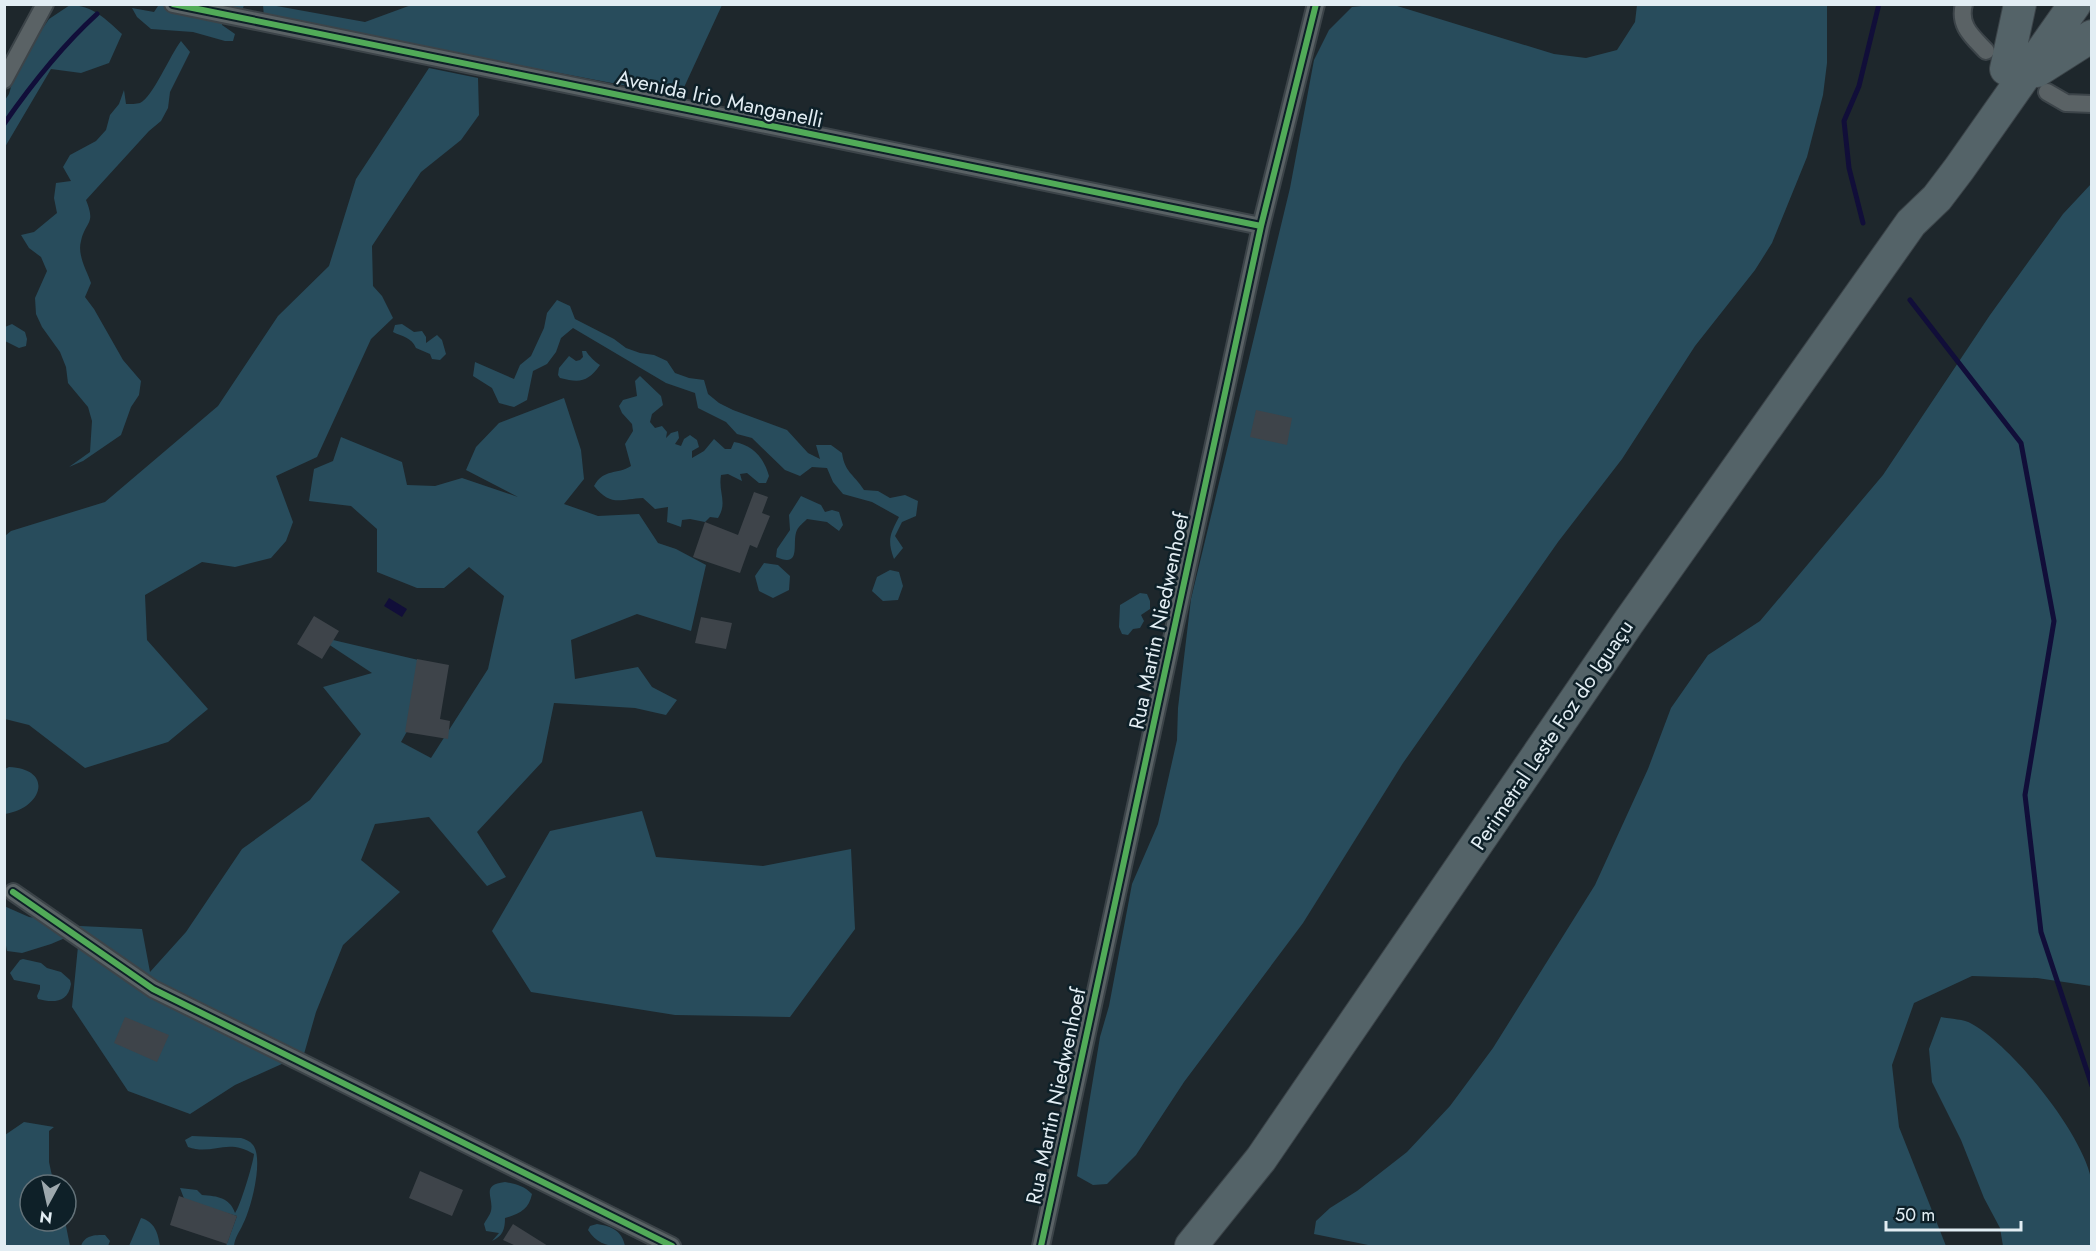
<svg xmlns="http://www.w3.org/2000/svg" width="2096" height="1251" viewBox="0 0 2096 1251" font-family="Jost,sans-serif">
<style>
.green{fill:#284c5c}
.water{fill:#110e39}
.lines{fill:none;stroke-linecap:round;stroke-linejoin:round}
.stream{stroke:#110e39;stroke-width:5}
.building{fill:#3e444a}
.street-casing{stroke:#3c4449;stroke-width:20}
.highway-casing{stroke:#3c4449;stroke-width:34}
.street{stroke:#5a6265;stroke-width:16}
.highway{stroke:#546368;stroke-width:32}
.cycleway-casing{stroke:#0e2028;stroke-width:10}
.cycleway{stroke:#51ab58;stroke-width:6}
.labels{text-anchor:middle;stroke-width:5;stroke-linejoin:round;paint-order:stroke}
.street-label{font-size:21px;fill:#e2edf3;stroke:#0e2028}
</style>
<rect width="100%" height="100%" fill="#1e272c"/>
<path class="green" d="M414,4L722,5L680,96L264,17L263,5H271L365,22Z
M70,5C92,5 106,19 122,34L109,63L81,73L51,69L5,147V100L9,94L17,66L49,19Z
M157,5H244L243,8L222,18V25L235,34L233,41H225L193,32L151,29L137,17L132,8L154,12L158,6Z
M1371,5H1394L1554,54L1586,58L1617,50L1635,22L1637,5H1827V63L1823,95L1807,157L1772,243L1755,270L1695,346L1622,459L1558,542L1403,763L1303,923L1184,1082L1136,1155L1107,1184L1093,1185L1077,1176L1100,1037L1109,1006L1132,884L1158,824L1177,740L1178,708L1191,599L1290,188L1314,60L1329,30L1352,7Z
M181,41L190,52L170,92L168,108L161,121L149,131L86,200C96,225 86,220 81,241C77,255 87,271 91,283L85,297L94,309L123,360L141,381L139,395L131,407L121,435L83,461L69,467L90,452L92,421L88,407L68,383L66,367L60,352L42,327L36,314L35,298L47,271L41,257L29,248L21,235L34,232L57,213L54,198L56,183L71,181L63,167L70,155L96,141L106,130L110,115L119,104L124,90L126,104C130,104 137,104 140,103C153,97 170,55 181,41Z
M429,68L478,78L479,115L461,140L421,172L372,246L373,286L382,296L393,318L371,339L317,457L276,476L293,522L286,541L271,558L235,567L202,562L145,595L147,640L208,709L168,742L85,768L29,725L5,719V536L11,531L105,502L218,406L278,316L329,266L356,179Z
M2091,184V986L2037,978L1972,976L1914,1003L1892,1065L1899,1127L1946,1246H1373L1314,1234L1316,1221L1330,1208L1357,1191L1407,1152L1450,1106L1493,1048L1595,885L1648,769L1671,708L1708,655L1760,621L1883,475L1990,315L2063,214Z
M557,300L570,306L575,319L614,339L626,348L640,353L654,355L667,361L675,373L689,378L704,380L708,394L719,403L733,410L787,430L808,453L820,459L816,445H831L842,453C845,473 853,473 864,490L878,491L890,498L905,495L918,501L916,516L902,522L895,536L903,548L894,559C887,540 890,534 899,517L872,502L843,494L833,482L827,468L812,467L800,476L785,470L752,438L737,434L726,422L698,408L695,393L666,383L573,328L561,338L556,352L547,364L533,371L527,400L514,407L499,403L492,388L473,376L475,362L514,379L520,365L531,356L544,328L547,313Z
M12,324L25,332L27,339L26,346L19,348L5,341V327Z
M402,324L414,332L422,331L426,337V343L437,335L442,340L446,354L440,360L432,359L430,354L416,348C411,337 403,337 393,332L395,325Z
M582,351H586C589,356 595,362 600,365C588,382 580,383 560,378L558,375L559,368L569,356L576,361L580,360L583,357Z
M640,376L661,396L663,405L652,414L650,422L655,428L662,426L667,432L666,438L671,433L678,431L679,438L675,444L681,446L684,439L690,435L697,440L699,447L692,451V458L704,451L714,439L725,449H731L734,442C753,445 764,458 769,476L766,483H759L747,473L740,474L742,481L728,474L721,475C718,493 728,502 718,518L710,517L705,522L690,519L682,520L681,527L667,522L668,507L655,509L643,498C620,499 611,507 594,486C604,468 617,475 631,466L625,444L633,431L632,424L622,413L619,406L623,400L637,396L635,381Z
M564,398L581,450L584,479L564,504L598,516L639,514L658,543L676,549L706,565L691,631L637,614L571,640L575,679L638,667L652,687L677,700L666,715L635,708L554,703L542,762L477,832L506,877L487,886L429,817L375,824L361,860L400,892L343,945L316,1012L304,1054L235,1085L190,1114L128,1091L72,1007L80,926L142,929L150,972L186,932L242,849L310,800L361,734L323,687L372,673L316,636L444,666L401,742L431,758L488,669L504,596L469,567L444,588H417L377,572V529L351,506L309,501L314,469L333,461L341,437L402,462L407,485L435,486L462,478L518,497L466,470L476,447L499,423Z
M801,496L821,505L825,512L832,510L839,512L843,525L839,531L827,522L807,519C804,522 799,526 797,530C791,542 803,569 776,557L777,549L790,530L789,515Z
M764,563L778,565L790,576L789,590L773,598L759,591L755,576Z
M890,570L899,572L903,586L898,600L883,601L872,591L877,577Z
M1140,593L1147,594L1150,601V609L1141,615L1144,621L1140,628L1133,629L1128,635L1122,634L1119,627L1120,605Z
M9,767C55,769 42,809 5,814V769Z
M642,811L656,857L763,866L851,849L855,929L790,1017L675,1015L531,992L492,931L550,831Z
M4,906L29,917L43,919L57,925L65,938L51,944L22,953L7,951L5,940Z
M23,959L41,963L47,968L61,972L70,980L71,984C68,1003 53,1003 38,999L37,996L40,989V985L14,980L10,973L20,960Z
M1941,1017C1951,1019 1964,1019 1972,1024C2013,1047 2081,1132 2091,1178C2095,1194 2092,1229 2091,1246H2003L2000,1228L1984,1198L1961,1140L1932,1082L1929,1049Z
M24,1122L54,1127L49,1131V1162L54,1185H30V1221H65L70,1246H5V1135Z
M192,1136L241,1138C245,1139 250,1141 253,1145C264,1159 251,1209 243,1224C239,1233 235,1237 234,1246H226L237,1216L185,1201L180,1188L197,1190L202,1195C218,1196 230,1198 235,1213C240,1207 253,1164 254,1154C226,1137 213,1156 188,1147L185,1140Z
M505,1182C516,1184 524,1186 532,1194C529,1209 520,1214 505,1218C505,1229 503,1236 492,1241L499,1233L486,1231L484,1224C486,1220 490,1215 491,1211C494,1197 480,1185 505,1182Z
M141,1218C155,1222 158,1233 160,1246H129Z
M597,1224C612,1226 622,1231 625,1246C608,1247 597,1244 588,1230L590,1226Z
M105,1235L110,1241L108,1246H81C85,1235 94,1235 105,1235Z"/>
<path class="water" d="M389,598L407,609L402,617L384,606Z"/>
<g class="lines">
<path class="stream" d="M4,124C31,85 62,46 97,14
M1863,223L1849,168L1844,121L1859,86L1879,4
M1910,300L2021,443L2054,621L2025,795L2041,932L2092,1086"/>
</g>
<path class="building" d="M1256,410L1292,418L1287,445L1250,437Z
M754,492L768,497L762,513L770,516L757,548L750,545L740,573L693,557L705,522L738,535Z
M314,616L339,631L322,659L297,644Z
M701,617L732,623L726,649L695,643Z
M417,659L449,665L440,719L450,721L448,739L405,732Z
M125,1017L169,1035L157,1062L114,1043Z
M420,1171L463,1190L452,1216L409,1198Z
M179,1196L237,1216L227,1244L170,1225Z
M513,1224L548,1246H516L503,1240Z"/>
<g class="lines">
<g class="street-casing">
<path id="street" d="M173,4L1261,226
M1964,4C1958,26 1973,37 1986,51
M4,80L45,4
M2047,92L2066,103L2092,104
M13,892L153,989L672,1246
M1041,1246L1261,226L1316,4"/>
</g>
<g class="highway-casing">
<path id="highway" d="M2006,69L2020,4
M2037,71L2092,36
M1191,1246L1261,1159L1628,623L1911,223L1937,198L1959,169L2075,4"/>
</g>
<use href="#street" class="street"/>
<use href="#highway" class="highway"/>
<g class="cycleway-casing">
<path id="cycleway" d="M173,4L1261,226
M13,892L153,989L672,1246
M1041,1246L1261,226L1316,4"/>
</g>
<use href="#cycleway" class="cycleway"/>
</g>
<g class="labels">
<g class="street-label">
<text transform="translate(720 99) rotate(12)" y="7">Avenida Irio Manganelli</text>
<text transform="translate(1159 621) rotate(-78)" y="7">Rua Martin Niedwenhoef</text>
<text transform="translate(1552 735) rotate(-56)" y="7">Perimetral Leste Foz do Iguaçu</text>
<text transform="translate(1056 1096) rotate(-78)" y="7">Rua Martin Niedwenhoef</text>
</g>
</g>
<rect width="2096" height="1251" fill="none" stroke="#e2edf3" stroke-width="12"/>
<g transform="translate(48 1203) rotate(188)"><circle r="28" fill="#0e2028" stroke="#637279" stroke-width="1.5"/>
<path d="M0-4.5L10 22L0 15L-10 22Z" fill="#9da8ad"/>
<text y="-9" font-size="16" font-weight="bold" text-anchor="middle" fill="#e2edf3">N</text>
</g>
<path d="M1886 1221v9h135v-9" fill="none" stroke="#e2edf3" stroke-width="3"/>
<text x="1895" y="1221" font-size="18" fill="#e2edf3" stroke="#0e2028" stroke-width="4.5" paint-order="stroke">50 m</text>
</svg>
